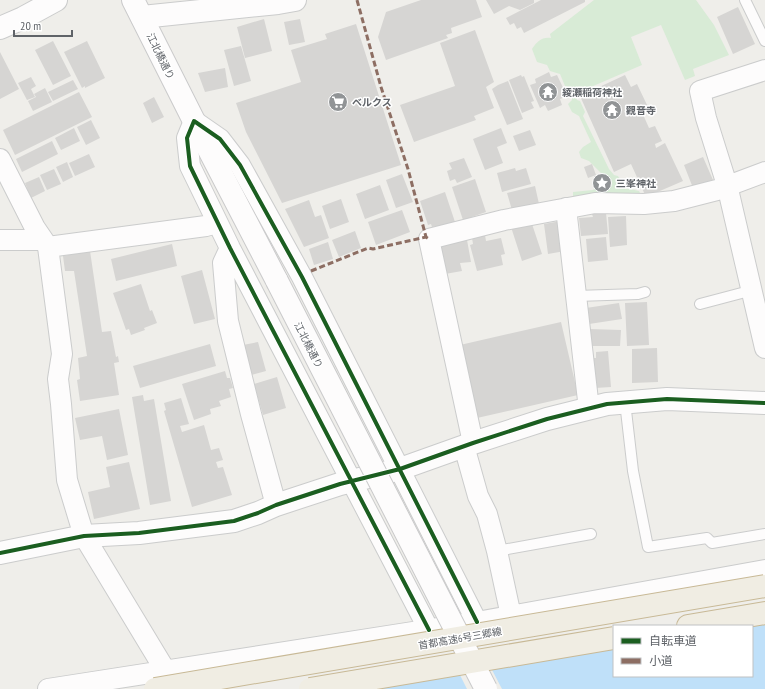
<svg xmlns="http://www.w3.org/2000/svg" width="765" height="689" viewBox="0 0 765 689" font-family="'PT Sans Narrow','Noto Sans JP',sans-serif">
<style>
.green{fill:#d8ebd6}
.water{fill:#bfe0f9}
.pier{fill:#efeeea}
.building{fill:#d6d5d3}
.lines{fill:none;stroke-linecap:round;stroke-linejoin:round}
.service-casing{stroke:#cbcccc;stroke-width:12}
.minor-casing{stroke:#cbcccc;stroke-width:22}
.tertiary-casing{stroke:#cbcccc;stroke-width:24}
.secondary-casing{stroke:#cacacb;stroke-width:24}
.motorway-casing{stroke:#c8b996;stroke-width:24}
.service{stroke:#fdfcfc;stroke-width:10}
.minor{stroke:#fdfcfc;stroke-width:20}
.tertiary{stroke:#fdfcfc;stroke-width:22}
.secondary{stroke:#fdfcfc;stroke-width:22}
.motorway{stroke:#f0ede3;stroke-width:22}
.secondary-bridge-casing{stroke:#cacacb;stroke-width:24;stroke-linecap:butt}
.motorway-bridge-casing{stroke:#c8b996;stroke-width:24;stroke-linecap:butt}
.secondary-bridge{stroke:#fdfcfc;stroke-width:22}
.motorway-bridge{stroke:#f0ede3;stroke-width:22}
.quiet{stroke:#8d6e63;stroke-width:3;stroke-dasharray:6 3;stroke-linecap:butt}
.cycleway-casing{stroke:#fff;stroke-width:6}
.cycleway{stroke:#1b5e20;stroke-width:4}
.labels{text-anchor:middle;stroke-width:3;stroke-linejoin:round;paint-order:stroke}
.street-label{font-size:10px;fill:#5f6368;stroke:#fff}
.poi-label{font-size:10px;font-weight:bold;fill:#5f6368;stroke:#fff;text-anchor:start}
</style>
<rect width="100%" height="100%" fill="#efeeea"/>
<path class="green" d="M594,0H696L714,25L729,55L693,69L695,76L685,80L661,25L631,37L642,65L577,93L575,91L577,100L580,101L585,112L583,116L609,169L614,175L618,176L625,188L639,191L642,197L573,199V192L593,190L602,181L603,175L589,161L581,158L579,152L583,147L591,142L579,116L572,112L568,104L572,100L571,88L565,86L560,74L550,71L547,65L537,62L532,49C538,41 541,37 551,38L550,34Z"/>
<path class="water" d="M765,624V689H376L614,649V676H752V626Z"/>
<path class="pier" d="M491,668L502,689H467L459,673Z"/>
<path class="building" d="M421,0H476L482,17L451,28L452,33L446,35L448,38L386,60L378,37L386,12Z
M486,0H534V3L520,10L509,6L494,14Z
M541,0H585V2L524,33L521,27L517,29L514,23L510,25L506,18Z
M738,7L755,44L733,54L717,17Z
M264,19L272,51L245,58L237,27Z
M300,19L305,42L289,45L284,22Z
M356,24L401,165L282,203L246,132L236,103L301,82L291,50L327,39L325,34Z
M475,30L494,82L486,87L494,108L474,116L476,120L414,142L400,105L455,86L440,43Z
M53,41L71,76L53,85L35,50Z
M87,41L105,78L85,88V86L82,88L64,52Z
M241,46L251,81L234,86L224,50Z
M0,52L19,89L0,99Z
M225,68L228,87L205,92L198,73Z
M549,72L551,77L557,75L567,96L560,99L562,105L548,111L545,105L540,108L530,85L536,83L535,79Z
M521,75L522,77L524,76L534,101L531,102L534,108L522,113L509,80Z
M625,75L631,87L637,84L648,107L641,110L649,128L655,126L662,141L655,144L656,148L665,143L683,181L646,197L631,164L614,172L580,96Z
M31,77L36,86L31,89L35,97L27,100L18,83Z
M73,80L78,89L53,101L48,92Z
M508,81L523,119L507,125L492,89L498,85Z
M45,88L52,102L33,111L28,101L36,97L34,94Z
M79,92L92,117L15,155L3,130Z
M154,97L164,117L152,123L143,103Z
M91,120L100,138L86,145L77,127Z
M74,128L80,141L61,150L55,138Z
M501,128L507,143L497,147L503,163L485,170L473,139Z
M530,130L536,145L519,151L513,136Z
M52,141L58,154L22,172L16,159Z
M89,154L95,167L75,176L69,163Z
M703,157L713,180L693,188L684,165Z
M464,158L472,177L457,183L455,179L450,181L447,171L452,169L449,163Z
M67,162L73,177L63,182L56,167Z
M592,164L596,175L588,178L584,167Z
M515,168L516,171L526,168L531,184L502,192L497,173Z
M54,169L61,184L47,190L40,175Z
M402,174L413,202L396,208L386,180Z
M39,177L45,191L31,198L25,183Z
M475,179L486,212L463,220L452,187Z
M605,179L607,185L601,187L599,182Z
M380,185L389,210L365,219L356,194Z
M535,186L539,204L512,210L507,193Z
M445,192L455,222L437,228L436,226L432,227L431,224L428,225L420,201Z
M341,199L349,222L330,229L322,206Z
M309,200L315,217L321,215L329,238L304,247L285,209Z
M402,210L410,232L376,245L368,222Z
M606,213L608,234L581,236L579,218L593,217L592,214Z
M626,216L627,245L610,247L608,217Z
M561,221L565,251L548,254L544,224Z
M522,223L524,227L532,224L542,254L522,261L511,227Z
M355,231L361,248L339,257L332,240Z
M485,235L486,241L501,238L505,254L501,255L503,265L477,271L470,245L473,244L472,238Z
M606,237L608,260L588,262L586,239Z
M467,240L471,262L460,263L462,271L445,274L440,245Z
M328,242L333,259L314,265L309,249Z
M172,244L177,266L116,281L111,259Z
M90,251L102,332L111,331L116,357L118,356L119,362L114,363L119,395L80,401L77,380L80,379L78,358L87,356L74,271H65L63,256Z
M202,270L215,319L194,324L181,276Z
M141,284L150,311L152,310L157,323L144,328L145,330L131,335L129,329L126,330L113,293Z
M647,302L649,345L627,346L625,303Z
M619,303L622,319L589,324L586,308Z
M561,322L578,395L477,418L460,345Z
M589,329L621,330L620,346H589Z
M258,342L266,371L251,375L243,345Z
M210,344L216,366L140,388L133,366Z
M657,348L658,382L632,383V349Z
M608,351L611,387L595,388L593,358H596V352Z
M225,371L227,378H230L233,388L229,389L231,397L219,401L221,406L210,409L211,414L194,420L182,384Z
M277,377L286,408L263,415L254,384Z
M143,395L144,401L154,399L171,501L150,505L132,397Z
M181,398L189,424L180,426L182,432L204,425L211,450L219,448L223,460L216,462L218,468L223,467L232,495L192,507L164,411L166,410L164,403Z
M119,409L128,455L107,460L102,436L80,440L75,418Z
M129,462L140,509L94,519L88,492L110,487L106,467Z"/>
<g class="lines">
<g class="service-casing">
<path id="service" d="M745,0L765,41
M576,296L638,294L645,292
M700,304L753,290
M625,402L633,471L648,547L707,538L712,543L765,534
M497,551L591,534"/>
</g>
<g class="minor-casing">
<path id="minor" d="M765,70L700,91L706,118L727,185L765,348
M0,159L35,228L48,247L62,354L58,379L61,404L67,480L84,536L165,670
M566,208L589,409
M0,240H43
M48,247L206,226L217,223
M230,248L223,263L228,321L251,414L276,505
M473,443L429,239L504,220L595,203L644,204L674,201L717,190L765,172
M464,446L478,496L487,514L497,551L511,616
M429,630L230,248L190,166L187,138L194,121L220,139L240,165L302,277L477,622
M48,689L477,622L765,570"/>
</g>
<g class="tertiary-casing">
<path id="tertiary" d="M142,17L278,3L295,0
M0,28L23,18L56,0
M0,553L84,536L139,533L234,521L258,513L276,505L340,484L400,469L473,443L547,419L607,404L667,399L765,403"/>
</g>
<g class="secondary-casing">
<path id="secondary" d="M133,0L194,121L277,281"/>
</g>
<g class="motorway-casing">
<path id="motorway" d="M688,626L765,613"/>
</g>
<use href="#service" class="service"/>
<use href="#minor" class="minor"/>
<use href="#tertiary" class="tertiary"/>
<use href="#secondary" class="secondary"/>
<use href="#motorway" class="motorway"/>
<g class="secondary-bridge-casing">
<path id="secondary-bridge" d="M277,281L486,689"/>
</g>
<g class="motorway-bridge-casing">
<path id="motorway-bridge" d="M155,689L765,586
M310,689L614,638"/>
</g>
<use href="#secondary-bridge" class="secondary-bridge"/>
<use href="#motorway-bridge" class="motorway-bridge"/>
<path class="quiet" d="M357,0L381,87L408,169L426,237
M311,271L368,248L373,249L426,237L429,239"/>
<g class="cycleway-casing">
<path id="cycleway" d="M0,553L84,536L139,533L234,521L258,513L276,505L340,484L400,469L473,443L547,419L607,404L667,399L765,403
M429,630L230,248L190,166L187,138L194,121L220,139L240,165L302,277L477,622"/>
</g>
<use href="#cycleway" class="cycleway"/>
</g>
<defs>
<g id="temple-disc" transform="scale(1)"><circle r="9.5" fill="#919496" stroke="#fff"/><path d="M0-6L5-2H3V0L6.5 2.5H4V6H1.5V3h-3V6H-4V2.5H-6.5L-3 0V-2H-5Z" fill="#fff"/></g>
<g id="supermarket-disc" transform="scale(1)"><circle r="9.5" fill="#919496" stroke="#fff"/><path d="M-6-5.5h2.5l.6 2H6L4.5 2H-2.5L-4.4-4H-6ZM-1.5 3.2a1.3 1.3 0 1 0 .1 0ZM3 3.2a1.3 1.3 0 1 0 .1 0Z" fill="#fff"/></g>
<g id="sight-disc" transform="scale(1)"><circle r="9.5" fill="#919496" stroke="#fff"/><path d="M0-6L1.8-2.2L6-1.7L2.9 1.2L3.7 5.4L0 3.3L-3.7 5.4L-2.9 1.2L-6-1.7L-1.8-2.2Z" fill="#fff"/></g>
</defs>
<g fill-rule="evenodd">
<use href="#temple-disc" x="548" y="92"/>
<use href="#supermarket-disc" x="338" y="102"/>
<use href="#temple-disc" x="612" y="110"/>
<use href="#sight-disc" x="602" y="183"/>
</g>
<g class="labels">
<g class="street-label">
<text transform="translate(161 56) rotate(64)" y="4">江北橋通り</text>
<text transform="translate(309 345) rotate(63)" y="4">江北橋通り</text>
<text transform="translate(460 638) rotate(-10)" y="4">首都高速6号三郷線</text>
</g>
<g class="poi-label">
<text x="562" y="96">綾瀬稲荷神社</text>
<text x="352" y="106">ベルクス</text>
<text x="626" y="114">觀音寺</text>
<text x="616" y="187">三峯神社</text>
</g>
</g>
<rect x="613" y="625" width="140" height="52" fill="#ffffff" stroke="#bfc1c3"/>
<rect x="621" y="638" width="20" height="6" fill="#1b5e20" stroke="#bfc1c3"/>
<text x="649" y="645" font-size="12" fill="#5f6368">自転車道</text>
<rect x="621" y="658" width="20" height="6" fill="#8d6e63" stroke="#bfc1c3"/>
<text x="649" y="665" font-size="12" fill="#5f6368">小道</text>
<path d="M14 30v6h58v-6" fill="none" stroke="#5f6368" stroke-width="2"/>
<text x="20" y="30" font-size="12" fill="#5f6368" stroke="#ffffff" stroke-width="3" paint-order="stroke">20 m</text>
</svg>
